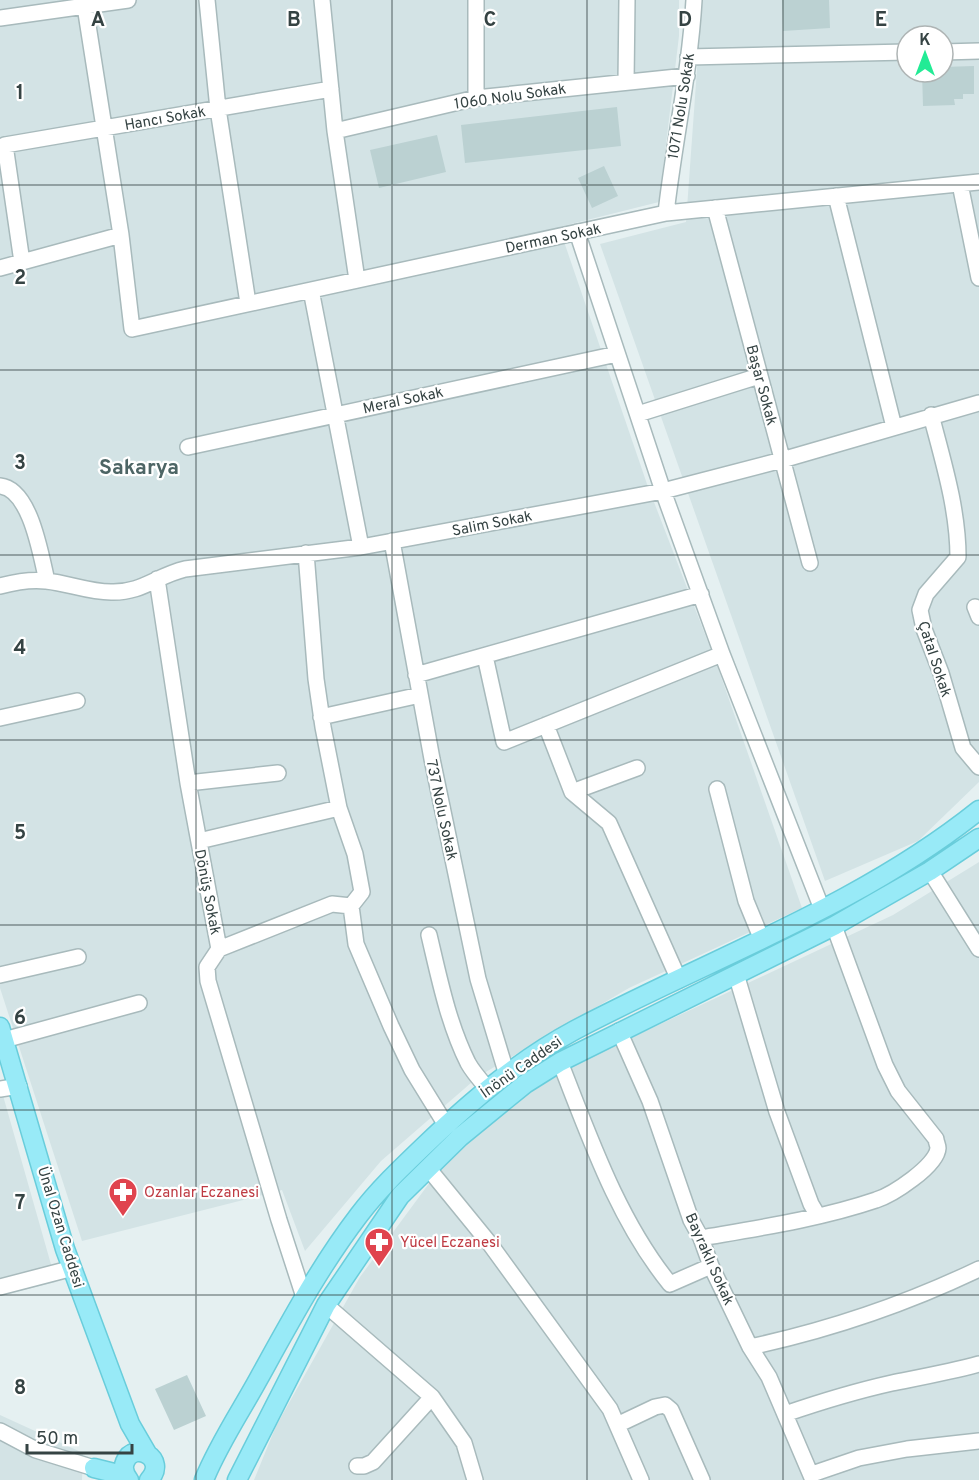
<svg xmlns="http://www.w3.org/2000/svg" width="979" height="1480" viewBox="0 0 979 1480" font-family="Overpass,sans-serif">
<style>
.residential{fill:#d3e3e5;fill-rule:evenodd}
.building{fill:#bbd1d2}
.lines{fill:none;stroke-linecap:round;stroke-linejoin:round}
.minor-casing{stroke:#a8babc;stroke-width:18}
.major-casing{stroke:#69cddb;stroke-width:21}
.minor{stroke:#fff;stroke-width:15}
.major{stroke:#98eaf7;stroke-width:18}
.grid{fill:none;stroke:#354343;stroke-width:1.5;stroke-opacity:0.55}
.labels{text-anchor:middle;stroke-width:4.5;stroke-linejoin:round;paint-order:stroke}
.street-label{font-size:15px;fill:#354343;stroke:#fff}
.health-label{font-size:15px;fill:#be3a42;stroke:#fff;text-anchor:start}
.district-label{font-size:21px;font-weight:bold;fill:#4d6565;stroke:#fff}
.grid-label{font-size:20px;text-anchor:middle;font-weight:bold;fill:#354343;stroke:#fff;stroke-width:4.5;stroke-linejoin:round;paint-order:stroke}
</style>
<rect width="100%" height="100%" fill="#e5f0f1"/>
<path class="residential" d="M0,0H679V36L659,202L559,227L647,484L718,668L802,908L629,988L479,1076L381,1161L305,1251L282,1190L82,1241L0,988Z
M702,0H979V782L918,841L825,881L600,244L686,222ZM907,36H943V72H907Z
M979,862V1480H254L276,1426L360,1277L464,1136L575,1064L893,915Z
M0,1085L56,1282L0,1296Z
M0,1415L83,1453L82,1480H0Z"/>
<path class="building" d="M782,0H829L830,28L783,31Z
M974,66V94H963V99H954L955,105L923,106L922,72H943V67Z
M617,107L621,146L465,163L461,125Z
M437,135L446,172L379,188L370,150Z
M604,166L618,196L592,208L578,178Z
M187,1375L206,1416L174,1430L155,1389Z"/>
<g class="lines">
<g class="minor-casing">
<path id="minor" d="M84,0L121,235L132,329L666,213L979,182
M207,0L218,109L248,303
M322,0L335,131L357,280
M476,0V98
M0,18L128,0
M943,52L979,51
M688,57L907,52
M626,82L627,0
M335,131L476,98L687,76
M5,145L22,262
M0,147L5,145L331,89
M960,184L979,278
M836,196L894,427
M715,208L810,563
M666,213C674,142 690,71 694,0
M577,232L663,491L722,654L822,909
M0,268L121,235
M311,290L361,547
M638,414L759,376
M931,415C943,461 958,509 958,557L926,594L920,610L924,629L941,673L963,748L979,767
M188,447L617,354
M0,486C31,489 41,557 47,581
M392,541L432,759L478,979L507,1075
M306,553L316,679L323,727L339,808L355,854L362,892L351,906
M157,579L188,783L219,949L207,967L208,981L279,1220L304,1297
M0,586C15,582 31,579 46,581C68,583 88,592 111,592C142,593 156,576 185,569L361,547L663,491L782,460L979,403
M975,607L979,617
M485,656L504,742L722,654
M416,675L701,594
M321,717L420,695
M0,718L77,701
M546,725L572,792L609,823L679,980
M188,783L278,773
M717,789L746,901L762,940
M572,792L637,768
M199,841L339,808
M930,871L979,949
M351,906L356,944L391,1026L412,1070L446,1125
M429,935C439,977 448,1023 468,1063C473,1072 481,1081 488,1089
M219,949L332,904L351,906
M736,974L777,1112L811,1204L818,1216
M0,975L78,957
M619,1031L650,1101L691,1220L701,1238L711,1266L750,1347L769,1377L813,1480
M4,1040L139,1003
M560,1062C590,1138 618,1220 670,1284L711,1266
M0,1089L19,1086
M428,1168L490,1244L610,1409L641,1480
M701,1238C759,1228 820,1219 876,1200C892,1195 937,1166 938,1148C938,1145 936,1142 936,1139L898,1091L885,1065L834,926
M0,1287L73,1268
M326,1305L432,1397L464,1443L475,1480
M750,1347C829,1330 906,1304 979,1269
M785,1414C820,1402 856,1391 892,1383C922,1377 950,1372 979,1364
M617,1425L655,1407L665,1405L671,1410L702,1480
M0,1431L36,1450L94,1468
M357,1466H364L373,1462L432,1397
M812,1474L859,1458L907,1449L979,1441"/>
</g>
<g class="major-casing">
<path id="major" d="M0,1027L65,1249L130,1424L148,1455
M94,1468L126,1476
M129,1480C125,1475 122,1469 125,1462C133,1440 169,1458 149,1480
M204,1480C218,1445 241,1411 259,1378C290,1322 320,1266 359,1215C378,1190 401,1168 424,1146C470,1102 519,1060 575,1030C711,958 858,907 979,810
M237,1480L326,1305L400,1196L460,1137L493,1110L525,1084L560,1062L834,926L930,871L979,838"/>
</g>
<use href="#minor" class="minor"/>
<use href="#major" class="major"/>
</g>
<path class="grid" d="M196,0V1480M392,0V1480M587,0V1480M783,0V1480M0,185H979M0,370H979M0,555H979M0,740H979M0,925H979M0,1110H979M0,1295H979"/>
<defs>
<g id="pharmacy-pin" transform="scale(1.5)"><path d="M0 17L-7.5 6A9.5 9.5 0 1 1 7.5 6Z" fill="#e0444e" stroke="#fff"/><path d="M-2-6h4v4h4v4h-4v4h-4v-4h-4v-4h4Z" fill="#fff"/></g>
</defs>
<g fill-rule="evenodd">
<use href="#pharmacy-pin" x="123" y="1192"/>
<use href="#pharmacy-pin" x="379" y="1242"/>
</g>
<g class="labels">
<g class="street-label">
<text transform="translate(510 96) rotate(-8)" y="5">1060 Nolu Sokak</text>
<text transform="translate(681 106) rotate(-81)" y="5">1071 Nolu Sokak</text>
<text transform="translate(165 118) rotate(-10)" y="5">Hancı Sokak</text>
<text transform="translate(553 238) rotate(-12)" y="5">Derman Sokak</text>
<text transform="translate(762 385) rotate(75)" y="5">Başar Sokak</text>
<text transform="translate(403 400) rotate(-12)" y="5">Meral Sokak</text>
<text transform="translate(492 523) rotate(-11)" y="5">Salim Sokak</text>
<text transform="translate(935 659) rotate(72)" y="5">Çatal Sokak</text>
<text transform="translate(442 810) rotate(78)" y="5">737 Nolu Sokak</text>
<text transform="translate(208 892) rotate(79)" y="5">Dönüş Sokak</text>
<text transform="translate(521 1067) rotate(-35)" y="5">İnönü Caddesi</text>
<text transform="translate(61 1227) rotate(73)" y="5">Ünal Ozan Caddesi</text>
<text transform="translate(710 1259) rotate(66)" y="5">Bayraklı Sokak</text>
</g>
<g class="health-label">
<text x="144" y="1197">Ozanlar Eczanesi</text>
<text x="400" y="1247">Yücel Eczanesi</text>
</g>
<g class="district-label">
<text x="139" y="474">Sakarya</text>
</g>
</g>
<g class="grid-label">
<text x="98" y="26">A</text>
<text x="294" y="26">B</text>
<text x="490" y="26">C</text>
<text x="685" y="26">D</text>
<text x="881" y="26">E</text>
<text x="20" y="99">1</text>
<text x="20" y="284">2</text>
<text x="20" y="469">3</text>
<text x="20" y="654">4</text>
<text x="20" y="839">5</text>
<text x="20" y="1024">6</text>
<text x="20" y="1209">7</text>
<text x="20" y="1394">8</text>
</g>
<g transform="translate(925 54)"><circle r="28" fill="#ffffff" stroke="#aeb4b4" stroke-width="1.5"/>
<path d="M0-4.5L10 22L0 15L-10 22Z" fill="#22eb95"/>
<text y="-9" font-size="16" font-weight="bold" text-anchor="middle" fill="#354343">K</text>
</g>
<path d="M27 1444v9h105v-9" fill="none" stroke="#354343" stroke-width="3"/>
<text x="36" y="1444" font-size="18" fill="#354343" stroke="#ffffff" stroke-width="4.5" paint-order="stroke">50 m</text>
</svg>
